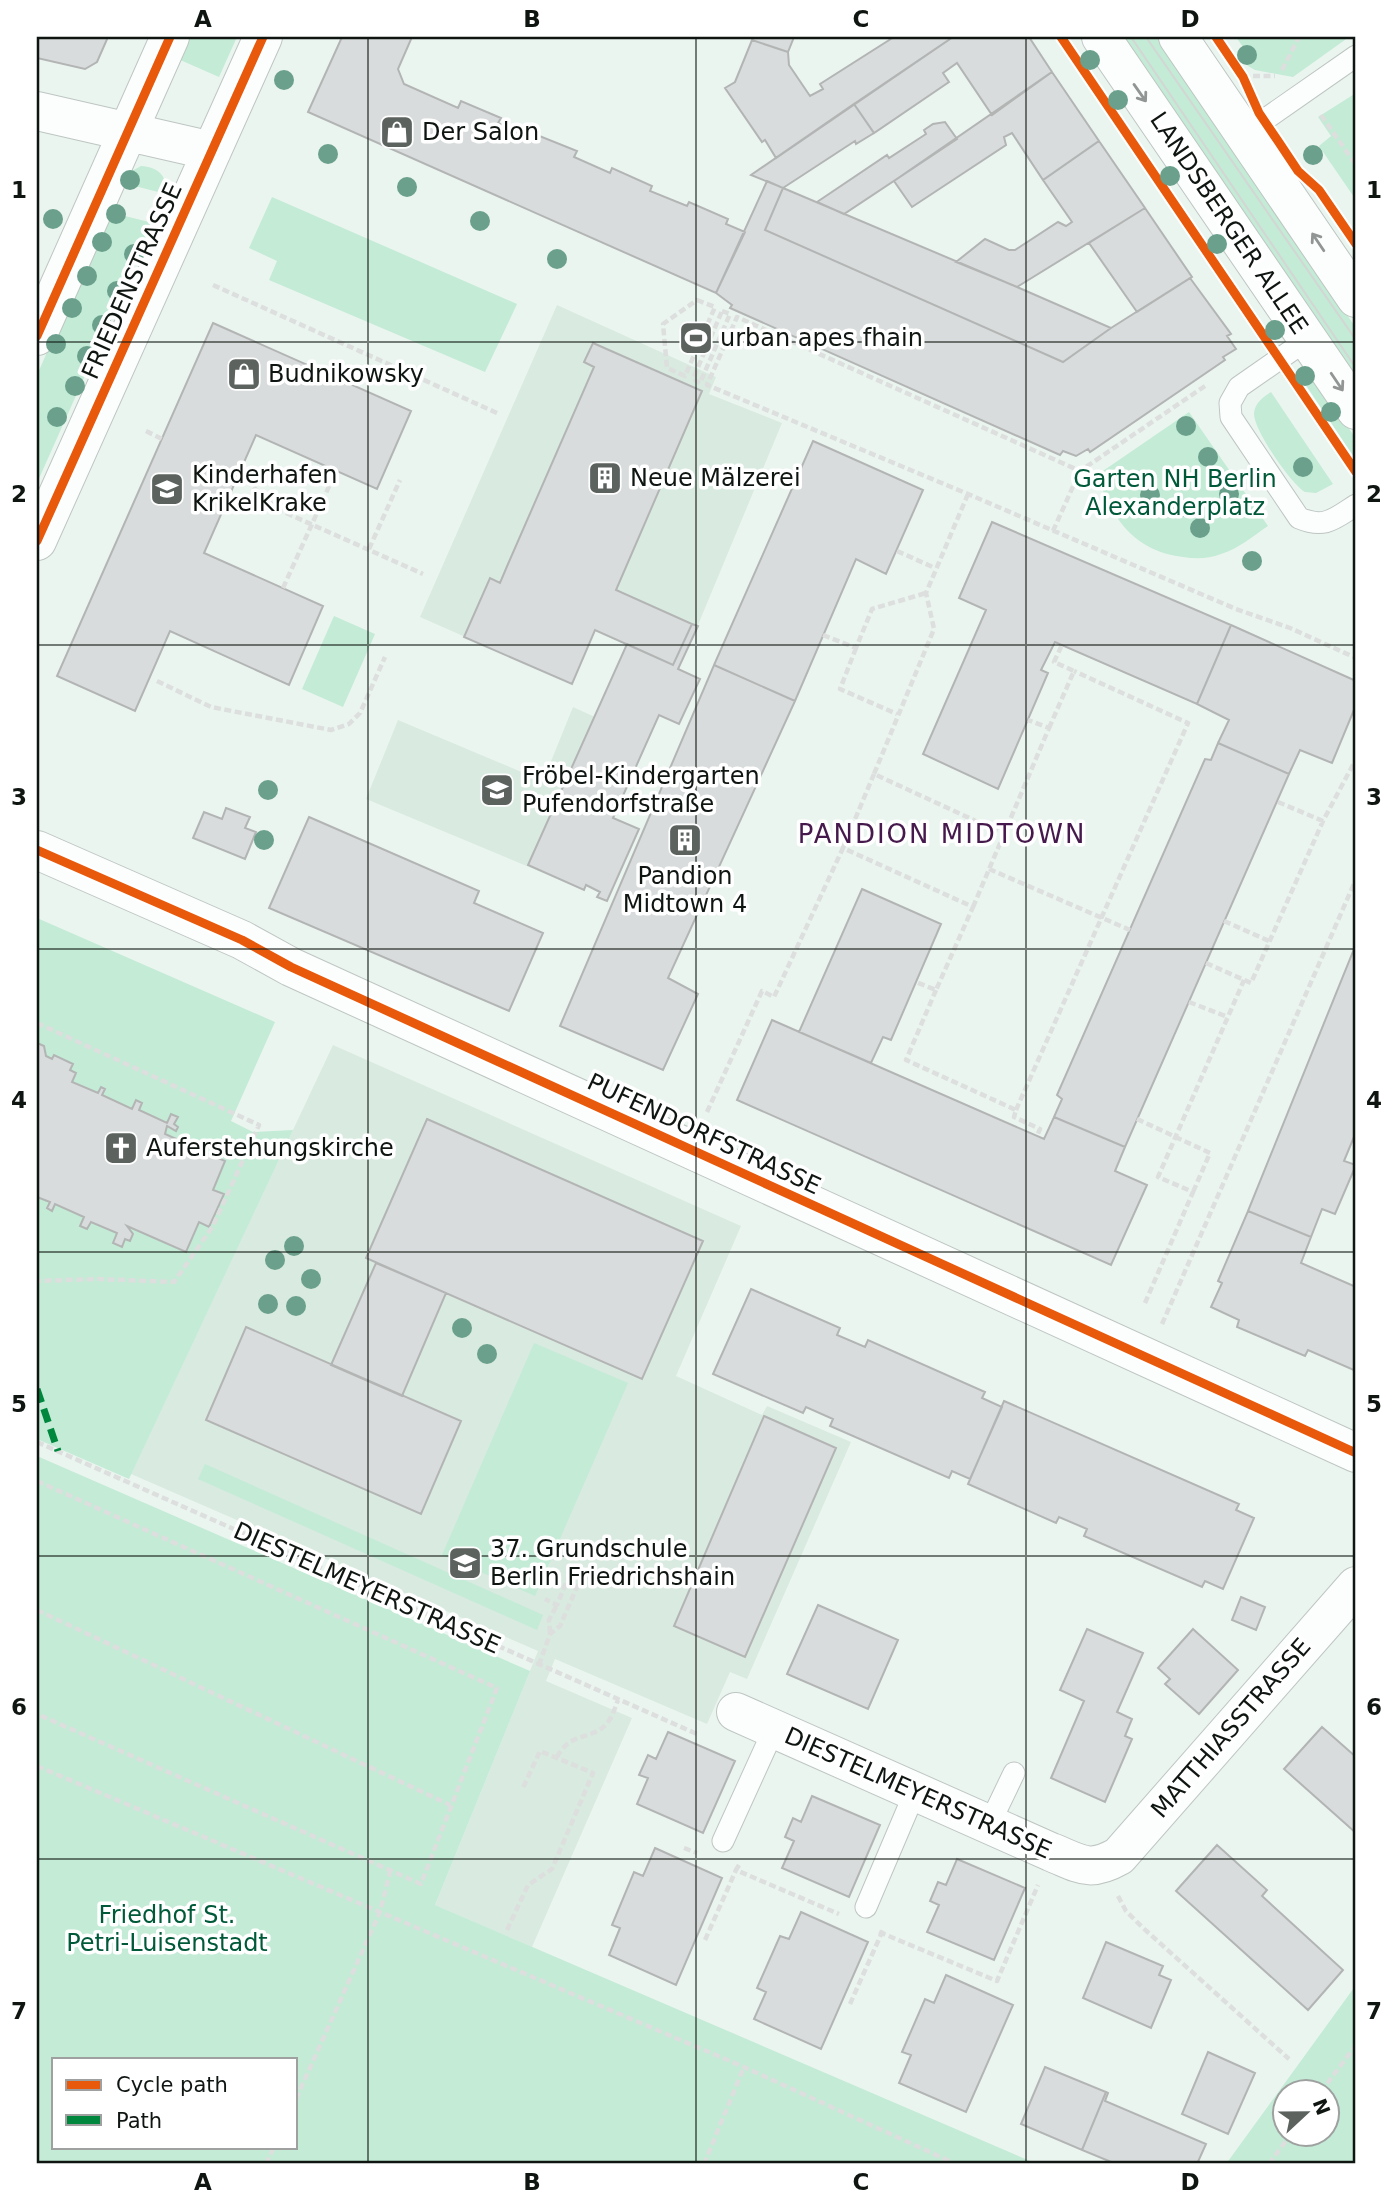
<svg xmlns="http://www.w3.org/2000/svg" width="1393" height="2201" viewBox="0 0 1393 2201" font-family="'DejaVu Sans',sans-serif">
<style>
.built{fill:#d9eae0}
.green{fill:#c3ebd6;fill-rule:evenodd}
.building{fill:#d9dcdc;stroke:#b3b5b5;stroke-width:2}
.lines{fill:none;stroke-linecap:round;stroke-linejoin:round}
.service-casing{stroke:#bec6c2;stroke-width:23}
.minor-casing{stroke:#bec6c2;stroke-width:40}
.tertiary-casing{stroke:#bec6c2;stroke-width:40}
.primary-casing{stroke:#bec6c2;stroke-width:40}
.path{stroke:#dcdfdd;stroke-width:4.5;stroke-dasharray:7 3.5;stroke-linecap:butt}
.service{stroke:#fcfefd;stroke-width:21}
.minor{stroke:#fcfefd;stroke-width:38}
.tertiary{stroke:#fcfefd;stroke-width:38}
.primary{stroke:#fcfefd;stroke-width:38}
.tram{stroke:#d3d6d4;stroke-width:2}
.quiet{stroke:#00873e;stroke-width:7;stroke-dasharray:14 7;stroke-linecap:butt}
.cycleway-casing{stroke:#fff;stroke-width:13}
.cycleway{stroke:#e8590c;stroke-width:9}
.tree{fill:#6aa08c}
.oneway{stroke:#919593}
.grid{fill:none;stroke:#0f1511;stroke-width:2;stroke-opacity:0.55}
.labels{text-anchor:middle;stroke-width:7;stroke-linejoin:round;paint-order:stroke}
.poi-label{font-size:24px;fill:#0f1511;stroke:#fff;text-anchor:start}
.street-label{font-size:24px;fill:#0f1511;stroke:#fff}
.park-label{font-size:24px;fill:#005a3a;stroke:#fff}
.neighbourhood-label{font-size:26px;letter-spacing:2px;fill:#46194c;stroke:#fff}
.neatline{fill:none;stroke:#0f1511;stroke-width:2.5}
.grid-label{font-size:23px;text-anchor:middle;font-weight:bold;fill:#0f1511}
</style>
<rect width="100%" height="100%" fill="#ebf5f0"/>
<path class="built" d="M557,305L716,377L709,394L782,423L698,625L691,624L673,665L596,630L572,684L420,617Z
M606,692L659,715L613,817L639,829L607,901L597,897L599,891L586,885L584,890L366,799L398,720L543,781L573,707L595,717Z
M333,1045L741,1226L676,1376L762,1415L767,1406L851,1442L747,1679L730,1672L707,1724L555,1659L546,1681L632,1718L532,1947L435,1905L538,1651L131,1474Z"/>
<path class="green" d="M188,37H237L219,77L178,59Z
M1120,37H1159L1356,328V382Z
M1236,37H1349L1293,77L1255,70L1248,66L1237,52L1243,47Z
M1356,93V200L1319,146L1331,136L1318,117Z
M141,166C159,167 168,177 166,194L123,183L130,172Z
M272,197L517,304L485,372L269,280L277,261L249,248Z
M109,212L153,223L37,483V375Z
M1307,366L1356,439V460L1297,372Z
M1271,392L1333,484L1316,493L1305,492C1291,484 1253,429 1254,413C1255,403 1263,397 1271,392Z
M1189,412L1268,526C1253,536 1238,549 1221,554C1208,559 1196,559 1183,557C1134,551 1112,519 1097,475Z
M334,616L375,634L343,707L302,689Z
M37,918L275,1022L231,1121L253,1132L293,1130L129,1479L37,1439Z
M534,1343L628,1383L535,1596L442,1555Z
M37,1456L530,1671L435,1905L1037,2164H37ZM54,2059H296V2147H54Z
M205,1464L543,1615L537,1630L198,1479Z
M1356,1985V2164H1226ZM1284,2092H1326V2134H1284Z"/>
<path class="building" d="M37,37H108L97,62L85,69L37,58Z
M342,37H412L398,69L404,84L458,108L461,101L501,118L498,123L534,140L537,135L577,151L574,157L610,173L612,168L652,186L650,191L687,206L689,202L728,219L726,224L745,232L716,293L308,112Z
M754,37H794L788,52L752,40Z
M894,37H953L776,158L765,140L762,142L725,88L735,82L752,40L788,52L789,65L810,96L823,89L820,84Z
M953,37H1029L1052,72L992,115L957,63L943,73L949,82L874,133L854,104Z
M1052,72L1099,141L1043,180L1012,133L1004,137L1006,145L912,207L894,181Z
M854,104L874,133L856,144L855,141L783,188L751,175Z
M945,122L957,139L844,214L817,202L887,155L889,158L926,134L924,130L933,124Z
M1099,141L1145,208L1017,287L956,262L985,239L1009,250H1015L1058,222L1066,226L1072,222L1043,180Z
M767,181L783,188L765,230L1063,362L1111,328L1190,278L1231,334L1227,336L1236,349L1223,357L1225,360L1090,452L1088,449L1076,456L1063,451L1060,455L730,308L732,305L716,293Z
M783,188L1017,287L1111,328L1063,362L765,230Z
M1145,208L1192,277L1137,312L1089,243Z
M213,323L411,411L377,489L256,435L204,553L323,606L289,685L170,631L135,711L57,676Z
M593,343L702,391L616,590L692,624L673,665L595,630L572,684L464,637L490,578L500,583L508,564L594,367L584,362Z
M813,441L923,490L886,574L856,559L795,701L714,665Z
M992,522L1231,625L1197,704L1055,642L1041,670L1048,673L998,789L923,754L986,610L959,598Z
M692,624L698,626L678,669L700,679L679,724L659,715L613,818L639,829L607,901L597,897L600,892L586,885L584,890L528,865L627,644L673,665Z
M1231,625L1356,681V705L1332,763L1300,750L1289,774L1218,743L1229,720L1197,704Z
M714,665L795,701L668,978L698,994L663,1070L560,1026Z
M1218,743L1289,774L1125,1147L1054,1117L1062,1099L1057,1095L1205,759L1211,760Z
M226,808L250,817L245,828L256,832L245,859L193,838L204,812L222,819Z
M309,817L479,891L474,903L543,933L509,1011L269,908Z
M862,889L941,924L891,1040L883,1037L871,1063L799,1032Z
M1356,944V1132L1344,1161L1356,1165L1335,1214L1322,1209L1311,1237L1248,1211Z
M772,1020L1044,1139L1054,1117L1125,1147L1115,1171L1147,1185L1111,1265L737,1100Z
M37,1043L44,1046L46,1056L52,1059L54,1055L73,1064L70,1070L76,1073L72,1082L98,1093L101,1087L105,1089L102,1095L132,1109L136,1100L142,1103L139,1110L167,1123L171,1114L178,1117L174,1124L178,1127L176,1131L167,1126L165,1134L194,1147L197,1144H202L205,1147L204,1152L225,1161L213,1190L224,1194L209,1227L199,1222L186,1252L127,1226L133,1234L130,1241L125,1239L122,1247L113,1243L117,1233L91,1222L87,1229L80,1226L84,1217L55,1204L52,1211L47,1208L50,1202L37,1197Z
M427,1119L703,1241L642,1379L366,1258Z
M1248,1211L1311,1237L1301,1263L1356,1287V1371L1308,1350L1305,1356L1237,1327L1239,1320L1211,1307L1222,1283L1218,1281Z
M376,1263L446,1293L402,1396L331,1365Z
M751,1289L840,1328L837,1335L865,1347L868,1340L985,1392L982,1398L1002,1407L970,1479L952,1471L949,1478L830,1426L833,1419L806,1407L803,1413L713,1374Z
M246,1327L461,1421L421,1514L206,1420Z
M1004,1401L1239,1504L1236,1510L1254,1518L1223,1589L1205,1581L1202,1587L1084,1536L1087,1529L1059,1517L1056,1523L968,1484Z
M764,1416L836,1448L745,1657L674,1626Z
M1241,1597L1265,1607L1256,1630L1232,1620Z
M818,1605L898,1640L868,1709L787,1674Z
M1087,1629L1143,1653L1117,1712L1132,1719L1125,1736L1132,1739L1105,1802L1051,1778L1084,1701L1060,1690Z
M1193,1629L1238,1670L1199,1714L1165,1684L1170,1679L1158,1668Z
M1322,1727L1356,1757V1833L1284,1769Z
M668,1732L735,1761L703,1833L637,1804L648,1778L639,1775L648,1755L656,1759Z
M812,1796L880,1825L849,1897L782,1868L794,1841L785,1837L793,1818L801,1822Z
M1217,1845L1267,1890L1262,1896L1343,1970L1308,2010L1176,1891Z
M655,1848L722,1878L676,1985L609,1955L620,1928L612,1925L634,1872L643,1876Z
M957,1859L1025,1888L994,1960L927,1932L939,1905L930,1901L938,1882L946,1885Z
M801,1912L868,1942L821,2049L754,2019L766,1992L757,1988L780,1936L789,1939Z
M1106,1942L1163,1966L1159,1975L1171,1980L1151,2028L1083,1998Z
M946,1975L1013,2005L966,2112L899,2083L911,2055L902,2052L925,1999L934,2003Z
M1208,2052L1255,2073L1228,2134L1182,2114Z
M1045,2067L1106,2092L1082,2150L1021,2124Z
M1106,2092L1108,2093L1105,2101L1206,2144L1197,2164H1116L1082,2150Z"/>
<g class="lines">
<g class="service-casing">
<path id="service" d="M1244,134L1356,56
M1308,339L1239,387L1230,403L1231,417L1299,518C1325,529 1334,519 1356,505
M989,1825L1014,1773
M723,1841L774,1729
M866,1907L915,1792"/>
</g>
<g class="minor-casing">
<path id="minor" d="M37,850L242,940L291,967L1356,1453
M736,1712L1051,1852C1081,1864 1089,1873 1119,1856L1356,1586"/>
</g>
<g class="tertiary-casing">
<path id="tertiary" d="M37,111L212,151
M37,336L170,37
M37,541L263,37"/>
</g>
<g class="primary-casing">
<path id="primary" d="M1101,37L1356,410
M1178,37L1356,298"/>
</g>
<path class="path" d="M1282,70L1299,37
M1253,76H1275
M1321,115L1356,165
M213,285L497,413
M697,300L715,307L685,376L667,368L663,324Z
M722,311L730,314L700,383L693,379Z
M1205,386L1080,471L737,317L707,385L968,494L1236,609L1290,628L1356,658
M146,431L162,439
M238,473L277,509L423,574
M968,494L926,593L934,629L874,774L1004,834L1049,728L1028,720
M1053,531L1080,471
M369,549L400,480
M897,551L935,568
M283,588L336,471
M823,635L856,648L872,609L926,593
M856,648L840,689L897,714
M157,681L211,707L331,730L349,724L360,713L385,657
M1049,728L1074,671L1054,662L1062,645
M1278,802L1323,821
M843,848L874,774
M989,869L1130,930
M973,907L1004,834
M1224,921L1269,941
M1206,963L1251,983L1323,821L1356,759
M936,990L906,1060L1016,1110L1014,1117L1040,1129L1037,1136
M1189,1002L1228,1017
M37,1023L259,1125L213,1226L174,1282L98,1279L37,1281
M1016,1110L1188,723L1074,671
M707,1112L762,991L774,997L843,848L973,907L936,990L916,982
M1137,1119L1210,1153L1193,1192
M1145,1303L1193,1192L1158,1177L1244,980
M1162,1324L1356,879
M37,1442L697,1734
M37,1481L497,1688L421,1884L37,1714
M37,1610L450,1805
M550,1633L549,1620L557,1605
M539,1665L550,1634L560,1626L584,1571L573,1566L557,1605L545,1599
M557,1757C571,1730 594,1741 608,1722C613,1716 615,1707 618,1700
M37,1766L744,2067L956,2164
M684,1848L697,1853
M739,1865L736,1870L839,1914
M1118,1896L1126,1911L1142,1927L1289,2059
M507,1930L528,1885L552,1869L593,1773L540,1751L522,1790
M879,1932L997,1981L1038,1885
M705,1940L736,1870L734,1869
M850,2004L883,1930
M1321,2092L1356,2045
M296,2099L380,1912L390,1872
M266,2164L274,2147
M704,2164L744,2067
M1269,2164L1291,2134"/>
<use href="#service" class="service"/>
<use href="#minor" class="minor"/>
<use href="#tertiary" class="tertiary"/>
<use href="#primary" class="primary"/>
<path class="tram" d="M1131,37L1356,368
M1146,37L1356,340"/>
<path class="quiet" d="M37,1389L58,1451"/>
<g class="cycleway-casing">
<path id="cycleway" d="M1061,37L1356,472
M1216,37L1243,77L1259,113L1278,141L1298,171L1319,190L1356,244
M37,336L170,37
M37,541L263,37
M37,850L242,940L291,967L1356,1453"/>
</g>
<use href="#cycleway" class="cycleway"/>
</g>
<g class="tree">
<circle cx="1247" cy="55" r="10"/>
<circle cx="1090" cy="60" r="10"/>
<circle cx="284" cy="80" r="10"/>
<circle cx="1118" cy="100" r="10"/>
<circle cx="328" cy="154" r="10"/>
<circle cx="1313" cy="155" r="10"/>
<circle cx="1170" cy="176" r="10"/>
<circle cx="130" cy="180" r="10"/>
<circle cx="407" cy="187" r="10"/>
<circle cx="116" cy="214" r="10"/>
<circle cx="53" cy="219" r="10"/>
<circle cx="480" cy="221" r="10"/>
<circle cx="102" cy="242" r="10"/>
<circle cx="1217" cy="244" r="10"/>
<circle cx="134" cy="254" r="10"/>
<circle cx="557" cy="259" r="10"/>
<circle cx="87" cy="276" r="10"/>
<circle cx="117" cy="291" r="10"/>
<circle cx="72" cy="308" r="10"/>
<circle cx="102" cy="325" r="10"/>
<circle cx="1275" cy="330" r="10"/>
<circle cx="56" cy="344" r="10"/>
<circle cx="87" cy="356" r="10"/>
<circle cx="1305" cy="376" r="10"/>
<circle cx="75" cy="386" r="10"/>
<circle cx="1331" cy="412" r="10"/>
<circle cx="57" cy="417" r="10"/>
<circle cx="1186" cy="426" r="10"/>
<circle cx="1208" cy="457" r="10"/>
<circle cx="1303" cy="467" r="10"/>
<circle cx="1229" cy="494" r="10"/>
<circle cx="1150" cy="495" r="10"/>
<circle cx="1179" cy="508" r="10"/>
<circle cx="1200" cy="528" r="10"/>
<circle cx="1252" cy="561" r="10"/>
<circle cx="268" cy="790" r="10"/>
<circle cx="264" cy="840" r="10"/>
<circle cx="294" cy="1246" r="10"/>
<circle cx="275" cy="1260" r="10"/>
<circle cx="311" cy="1279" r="10"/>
<circle cx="268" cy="1304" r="10"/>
<circle cx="296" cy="1306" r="10"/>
<circle cx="462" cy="1328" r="10"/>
<circle cx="487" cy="1354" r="10"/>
</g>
<defs><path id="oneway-shaft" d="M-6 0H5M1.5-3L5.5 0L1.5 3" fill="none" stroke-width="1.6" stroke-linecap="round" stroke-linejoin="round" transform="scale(1.75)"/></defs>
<g class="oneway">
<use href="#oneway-shaft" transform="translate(1140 93) rotate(55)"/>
<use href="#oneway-shaft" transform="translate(1318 242) rotate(-124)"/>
<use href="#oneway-shaft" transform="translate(1337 382) rotate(56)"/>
</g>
<path class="grid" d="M368,37V2164M696,37V2164M1026,37V2164M37,342H1356M37,645H1356M37,949H1356M37,1252H1356M37,1556H1356M37,1859H1356"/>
<defs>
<g id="shop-square" transform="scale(1.75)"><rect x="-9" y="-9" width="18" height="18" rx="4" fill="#5c635f" stroke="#fff"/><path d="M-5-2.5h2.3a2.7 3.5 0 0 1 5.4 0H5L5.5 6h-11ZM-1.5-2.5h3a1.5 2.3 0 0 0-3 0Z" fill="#fff"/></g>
<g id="stadium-square" transform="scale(1.75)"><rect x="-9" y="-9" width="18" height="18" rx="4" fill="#5c635f" stroke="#fff"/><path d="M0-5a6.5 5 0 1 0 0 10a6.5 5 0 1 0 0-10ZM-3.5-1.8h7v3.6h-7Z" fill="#fff"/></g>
<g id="building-square" transform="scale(1.75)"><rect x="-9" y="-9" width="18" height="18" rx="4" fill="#5c635f" stroke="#fff"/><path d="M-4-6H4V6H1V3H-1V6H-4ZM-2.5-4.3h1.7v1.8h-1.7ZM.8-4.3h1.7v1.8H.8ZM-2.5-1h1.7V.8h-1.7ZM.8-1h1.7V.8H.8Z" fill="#fff"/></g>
<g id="school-square" transform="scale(1.75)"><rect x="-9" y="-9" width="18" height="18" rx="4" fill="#5c635f" stroke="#fff"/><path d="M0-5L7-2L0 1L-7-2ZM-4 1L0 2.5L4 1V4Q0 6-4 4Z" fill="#fff"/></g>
<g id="church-square" transform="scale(1.75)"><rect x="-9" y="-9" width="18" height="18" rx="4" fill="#5c635f" stroke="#fff"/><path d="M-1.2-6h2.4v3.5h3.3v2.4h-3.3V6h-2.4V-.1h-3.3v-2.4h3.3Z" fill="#fff"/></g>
</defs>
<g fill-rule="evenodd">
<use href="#shop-square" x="397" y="132"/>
<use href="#stadium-square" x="696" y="338"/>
<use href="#shop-square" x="244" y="374"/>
<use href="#building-square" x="605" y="478"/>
<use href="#school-square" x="167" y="489"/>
<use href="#school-square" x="497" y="790"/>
<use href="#building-square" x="685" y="840"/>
<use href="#church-square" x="121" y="1148"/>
<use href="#school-square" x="465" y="1563"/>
</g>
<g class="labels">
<g class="poi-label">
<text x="422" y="140">Der Salon</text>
<text x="720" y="346">urban apes fhain</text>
<text x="268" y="382">Budnikowsky</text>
<text x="192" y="483">Kinderhafen<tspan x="192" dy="28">KrikelKrake</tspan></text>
<text x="630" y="486">Neue Mälzerei</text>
<text x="522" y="784">Fröbel-Kindergarten<tspan x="522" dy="28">Pufendorfstraße</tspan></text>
<text x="685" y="884" text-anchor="middle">Pandion<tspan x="685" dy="28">Midtown 4</tspan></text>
<text x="146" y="1156">Auferstehungskirche</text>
<text x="490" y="1557">37. Grundschule<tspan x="490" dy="28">Berlin Friedrichshain</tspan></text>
</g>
<g class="street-label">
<text transform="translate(1229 223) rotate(56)" y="8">LANDSBERGER ALLEE</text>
<text transform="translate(132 281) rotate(-66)" y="8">FRIEDENSTRASSE</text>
<text transform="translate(704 1134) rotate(25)" y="8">PUFENDORFSTRASSE</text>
<text transform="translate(367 1588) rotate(24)" y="8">DIESTELMEYERSTRASSE</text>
<text transform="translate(1231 1728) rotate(-49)" y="8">MATTHIASSTRASSE</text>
<text transform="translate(918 1793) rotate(24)" y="8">DIESTELMEYERSTRASSE</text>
</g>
<g class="park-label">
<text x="1175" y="487">Garten NH Berlin<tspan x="1175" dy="28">Alexanderplatz</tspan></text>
<text x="167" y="1923">Friedhof St.<tspan x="167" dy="28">Petri-Luisenstadt</tspan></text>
</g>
<g class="neighbourhood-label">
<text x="942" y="843">PANDION MIDTOWN</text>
</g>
</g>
<rect width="1393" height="2201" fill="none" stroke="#ffffff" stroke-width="77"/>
<rect x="52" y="2058" width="245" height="91" fill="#ffffff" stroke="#9fa1a0" stroke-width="2"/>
<rect x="66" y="2080" width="35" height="10" fill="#e8590c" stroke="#9fa1a0" stroke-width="2"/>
<text x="116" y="2092" font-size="21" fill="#0f1511">Cycle path</text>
<rect x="66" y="2115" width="35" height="10" fill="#00873e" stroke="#9fa1a0" stroke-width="2"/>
<text x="116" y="2128" font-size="21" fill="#0f1511">Path</text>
<g transform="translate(1306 2113) rotate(68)"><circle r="33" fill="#ffffff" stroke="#9fa1a0" stroke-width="2"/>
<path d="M0-5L12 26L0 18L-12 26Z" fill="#5c635f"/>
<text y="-10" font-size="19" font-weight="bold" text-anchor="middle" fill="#0f1511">N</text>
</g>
<rect x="38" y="38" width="1316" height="2124" class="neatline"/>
<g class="grid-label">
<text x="203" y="27">A</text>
<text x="532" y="27">B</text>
<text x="861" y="27">C</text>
<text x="1190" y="27">D</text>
<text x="19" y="198">1</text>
<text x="1374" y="198">1</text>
<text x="19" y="502">2</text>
<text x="1374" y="502">2</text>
<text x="19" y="805">3</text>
<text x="1374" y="805">3</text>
<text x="19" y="1108">4</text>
<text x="1374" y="1108">4</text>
<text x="19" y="1412">5</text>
<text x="1374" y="1412">5</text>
<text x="19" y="1715">6</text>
<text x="1374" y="1715">6</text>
<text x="19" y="2019">7</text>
<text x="1374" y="2019">7</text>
<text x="203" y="2190">A</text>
<text x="532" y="2190">B</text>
<text x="861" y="2190">C</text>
<text x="1190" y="2190">D</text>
</g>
</svg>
